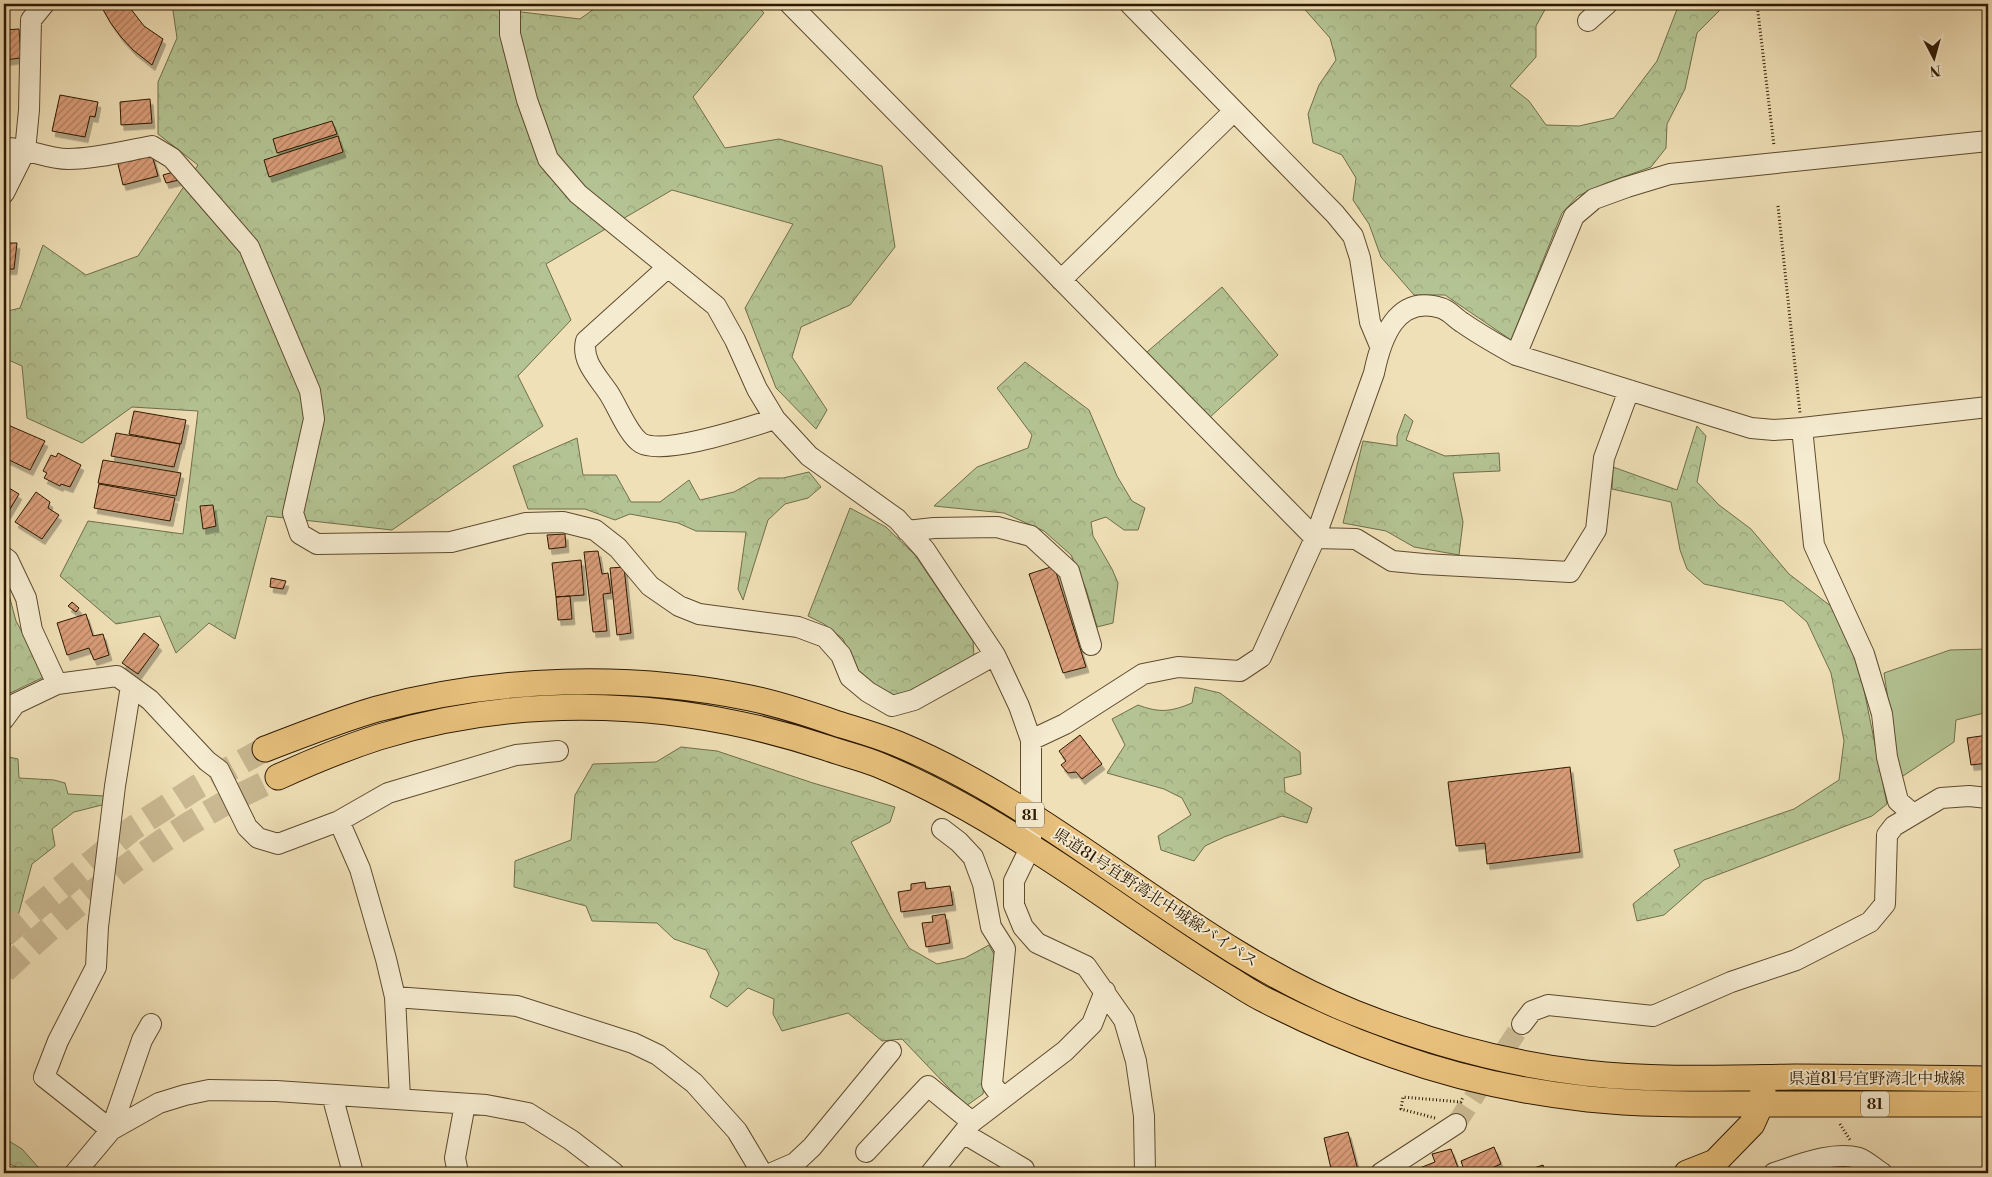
<svg xmlns="http://www.w3.org/2000/svg" width="1992" height="1177" viewBox="0 0 1992 1177" font-family="'Libre Bodoni','Noto Serif JP',serif">
<style>
.green{fill:#b4c393;stroke:#706e4a}
.forest{fill:url(#forest-crowns);stroke:#706e4a}
.building{fill:url(#building-hatch);stroke:#2d1900;filter:url(#shadow)}
.lines{fill:none;stroke-linecap:round;stroke-linejoin:round}
.minor-tunnel{stroke:#c9b892;stroke-width:20;stroke-dasharray:20 10;stroke-linecap:butt}
.major-tunnel{stroke:#c9b892;stroke-width:25;stroke-dasharray:25 12;stroke-linecap:butt}
.minor-casing{stroke:#5e4b2e;stroke-width:22}
.major-casing{stroke:#2d1900;stroke-width:27}
.path{stroke:#2d1900;stroke-width:3;stroke-dasharray:1 2.5;stroke-linecap:butt}
.minor{stroke:#f5ebd0;stroke-width:20}
.major{stroke:#e8c07c;stroke-width:25}
.labels{text-anchor:middle;stroke-width:4;stroke-linejoin:round;paint-order:stroke}
.shield{fill:#f5ebd0;stroke:#69583e;stroke-width:1}
.shield-label{font-size:15px;font-weight:bold;fill:#2d1900}
.street-label{font-size:16px;fill:#2d1900;stroke:#f5ebd0}
</style>
<defs>
<pattern id="forest-crowns" width="20" height="18" patternUnits="userSpaceOnUse" patternTransform="scale(1.25)"><rect width="20" height="18" fill="#b4c393"/><path d="M2 6a3 3 0 1 1 6 0M12 15a3 3 0 1 1 6 0" fill="none" stroke="#9ba77d"/></pattern>
<pattern id="building-hatch" width="6" height="6" patternUnits="userSpaceOnUse" patternTransform="scale(1.25)"><rect width="6" height="6" fill="#d99d79"/><path d="M-1 1l2-2M0 6l6-6M5 7l2-2" fill="none" stroke="#b07f61"/></pattern>
<filter id="shadow"><feDropShadow dx="3" dy="5.5" stdDeviation="0" flood-color="#0004"/></filter>
</defs>
<rect width="100%" height="100%" fill="#f0e0b7"/>
<filter id="stains"><feTurbulence type="fractalNoise" baseFrequency=".004" numOctaves="4"/><feColorMatrix values="0 0 0 0 .2 0 0 0 0 .09 0 0 0 0 .02 0 0 0 .5 -.17"/></filter>
<radialGradient id="worn" r=".72"><stop offset=".6" stop-color="#630" stop-opacity="0"/><stop offset="1" stop-color="#630" stop-opacity=".3"/></radialGradient>
<path class="green" d="M1988,649V712L1956,720L1954,742L1900,778L1884,673L1950,650Z"/>
<path class="forest" d="M172,4H496V9L580,19L601,4H755L764,13L693,97L725,148L779,139L882,166L895,247L850,305L801,327L792,357L827,410L816,429L776,388L745,308L793,224L672,190L546,264L571,320L518,376L543,426L392,530L267,516L235,639L209,623L176,653L160,616L116,624L60,576L88,521L183,534L198,411L132,407L82,443L27,418L22,366L4,358V312L20,308L43,245L86,275L138,256L198,165L158,134V82L177,38Z
M1300,4H1548L1536,26V57L1510,86L1529,101L1546,125L1579,126L1614,118L1657,61L1679,4H1726L1697,33L1685,89L1667,124L1666,148L1651,167L1606,183L1578,196L1562,213L1511,340L1445,295H1414L1381,257L1369,224L1353,200L1356,178L1342,155L1313,143L1308,114L1319,85L1336,60L1330,38Z
M1222,287L1278,355L1209,418L1147,352Z
M1025,362L1089,410L1117,476L1132,501L1145,508L1138,530H1124L1106,517L1091,522L1093,536L1112,569L1118,583L1113,623L1097,627L1086,589L1071,555L1044,531L1004,513L934,506L977,467L1028,448L1032,435L997,388Z
M1405,414L1413,421L1406,440L1445,456L1499,453L1500,471L1453,473L1463,522L1459,555L1414,547L1386,531L1343,523L1363,441L1397,446V436Z
M1697,426L1706,436L1697,482L1719,505L1751,529L1789,574L1832,607L1858,660L1887,804L1872,816L1704,880L1664,915L1637,921L1633,904L1680,866L1674,850L1794,809L1839,780L1844,741L1831,673L1807,622L1783,601L1704,584L1687,569L1680,550L1671,502L1612,489L1613,467L1677,490Z
M577,438L583,475H616L631,502H660L689,480L700,500L734,492L759,478H783L809,472L821,487L808,498L785,504L768,520L743,600L738,589L746,532L696,531L678,523L630,514L615,520L585,509H528L513,466Z
M850,508L886,527L915,555L973,641L974,656L912,695L890,699L856,670L843,639L824,624L808,616Z
M4,576L16,621L46,676L4,696Z
M1195,687L1220,693L1300,752L1301,774L1284,778L1285,792L1312,808L1307,823L1282,816L1224,837L1205,846L1194,861L1161,850L1158,836L1191,815L1182,798L1164,789L1107,773L1125,745L1112,719L1138,705C1160,713 1170,712 1192,703Z
M681,747L717,751L813,783L895,807L890,822L851,842L890,916L909,948L937,964L965,958L989,945L996,958L983,1094L966,1106L902,1039L882,1041L848,1013L782,1031L773,1014L774,999L748,988L727,1007L710,997L719,973L706,950L674,939L657,923L592,921L586,906L514,887L515,861L571,840L575,795L593,764L656,762Z
M4,756L18,759L19,778L54,780L65,783L68,794L105,796L102,805L74,812L52,829L55,846L32,864L4,968Z
M4,1138L22,1149L38,1167L57,1173L74,1163L68,1173H28L4,1161Z"/>
<path class="building" d="M100,4H127L144,26L163,39L152,65L133,50L121,37L110,22Z
M19,29L21,58L4,60V30Z
M60,95L98,102L95,117L90,116L85,137L52,131Z
M150,99L152,123L121,125L120,102Z
M332,121L337,134L277,153L273,139Z
M338,136L343,152L269,177L264,160Z
M152,155L158,176L123,185L117,160L130,156L131,161Z
M177,171L179,180L166,183L163,175Z
M4,243H17L14,269H4Z
M134,411L186,420L181,444L129,434Z
M8,425L45,441L30,470L5,458L7,453L4,451V434Z
M116,433L180,444L174,467L111,456Z
M58,453L81,465L70,487L61,484L60,486L44,478L47,473L43,471L51,455L56,457Z
M103,460L181,473L176,496L98,483Z
M99,484L175,498L170,521L94,508Z
M4,485L19,494L4,519Z
M36,492L50,502L48,508L59,515L42,539L15,522Z
M213,505L216,526L203,529L200,506Z
M565,534L566,547L549,549L547,535Z
M598,551L602,574L608,573L611,593L603,594L607,631L593,632L584,552Z
M581,560L584,595L556,597L552,563Z
M1054,566L1086,667L1063,673L1029,574Z
M624,567L631,633L617,635L610,568Z
M271,578L286,581L283,589L270,587Z
M570,596L572,619L558,620L556,597Z
M72,602L79,608L76,612L68,606Z
M86,614L93,636L103,634L109,655L94,660L89,648L67,655L57,623Z
M144,633L159,645L138,674L122,663Z
M1080,735L1102,764L1082,779L1076,772L1068,773L1061,765L1066,761L1059,751Z
M1988,735V763L1971,765L1967,738Z
M1570,767L1580,852L1487,864L1485,843L1456,846L1448,782Z
M925,882L926,889L950,886L953,905L901,912L898,892L911,890V884Z
M945,914L950,943L926,947L922,923L933,922L932,916Z
M1348,1132L1358,1170L1348,1171V1173H1332L1324,1138Z
M1494,1147L1501,1164L1480,1173H1465L1461,1161Z
M1451,1149L1460,1173H1413L1412,1171L1435,1162L1432,1154Z
M1543,1165L1546,1173H1519Z"/>
<g class="lines">
<path class="minor-tunnel" d="M1456,1124L1522,1024"/>
<path class="major-tunnel" d="M4,935L132,829L197,787L265,749
M4,971C64,913 140,851 213,810C234,798 256,788 278,777"/>
<g class="minor-casing">
<path id="minor" d="M510,4V34L527,100L548,159L578,194L716,306L735,340L757,389L775,419L809,456L897,519L925,550L995,655L1019,706L1031,740V846L1014,881V905L1023,927L1037,943L1086,966L1124,1020L1136,1061L1144,1116L1145,1173
M790,4L1315,538L1356,539L1392,561L1424,564L1570,572L1596,530L1604,458L1629,390
M1130,4L1335,214L1353,236L1360,258L1370,322L1380,346
M1588,21L1607,4
M4,148C25,147 46,159 68,159C96,159 125,151 152,146L172,158L249,247L310,391L314,419L293,513L300,534L317,544L451,542L526,523L563,522L595,530L618,548L650,586L679,606L699,614L798,627L825,637L841,655L850,677L868,692L892,706L914,700L995,655
M4,193L25,151L29,110L31,20L44,4
M668,267L586,341C581,360 597,376 608,392C617,405 628,435 641,443C664,456 749,427 775,419
M1061,280L1234,111
M1516,355L1574,216L1594,199L1627,187L1670,174L1988,141
M1802,428L1814,545L1864,654L1882,714L1887,757L1898,801L1913,814
M907,531L934,528L997,527L1031,536L1069,571L1091,645
M4,557L8,560L26,598L32,630L57,684
M4,719L15,704L57,684L117,676L150,700L207,761L219,770L247,827L258,838L278,844L339,821L360,869L386,959L395,997L400,1098
M1031,740L1065,724L1143,674L1178,667L1240,671L1261,657L1315,538L1374,373C1381,339 1396,294 1441,308C1449,310 1456,319 1463,323C1480,335 1498,345 1516,355L1751,428L1774,430L1802,428L1988,407
M339,821L388,793L516,755L558,751
M942,829L959,842L973,857L983,884L991,927L1005,949L992,1084L1002,1098
M395,997L517,1006L633,1043L658,1055L694,1083L737,1131L762,1173
M1522,1024L1532,1011L1548,1005L1653,1016L1731,982L1796,960L1870,922L1885,904L1887,835L1894,826L1941,798L1969,796L1988,798
M332,1095L353,1173
M111,1130L44,1077L58,1041L96,967L98,927L115,786L131,686
M111,1130L142,1040L151,1024
M963,1133L1024,1169
M866,1152L928,1086L972,1122
M75,1173L111,1130L159,1103L185,1095L209,1090L276,1091L486,1105L528,1113L571,1140L614,1173
M458,1173L455,1158L465,1104
M772,1173L795,1163L812,1147L891,1051
M931,1173L972,1122L1065,1051L1092,1024L1105,991
M1381,1173L1456,1124
M1774,1173C1799,1165 1832,1151 1859,1158C1866,1160 1875,1169 1882,1173"/>
</g>
<g class="major-casing">
<path id="major" d="M265,749C302,735 339,720 377,709C496,677 630,673 750,698C779,704 809,714 838,724C858,730 879,736 898,744C944,763 993,791 1035,818C1140,885 1239,967 1355,1013C1428,1042 1508,1064 1585,1073C1655,1081 1726,1078 1796,1077C1860,1077 1924,1078 1988,1079
M278,777C311,762 345,748 379,737C526,692 683,700 827,748C844,754 862,758 879,765C932,787 983,816 1031,847C1098,889 1161,937 1228,978C1241,986 1254,995 1267,1001C1308,1022 1350,1040 1393,1055C1455,1077 1522,1092 1588,1099C1645,1105 1703,1104 1761,1104C1837,1104 1912,1104 1988,1104
M1687,1173L1715,1162L1752,1124L1761,1104L1763,1090"/>
</g>
<path class="path" d="M1757,4L1774,146
M1778,206L1800,413
M1435,1118L1401,1109L1403,1097L1461,1102L1463,1097
M1840,1124L1850,1140"/>
<use href="#minor" class="minor"/>
<use href="#major" class="major"/>
</g>
<g class="labels">
<g class="shield">
<rect x="1016" y="802.5" width="28" height="25" rx="4"/>
<rect x="1861" y="1091.5" width="28" height="25" rx="4"/>
</g>
<g class="shield-label">
<text x="1030" y="820">81</text>
<text x="1875" y="1109">81</text>
</g>
<g class="street-label">
<text transform="translate(1156 897) rotate(33)" y="6">県道81号宜野湾北中城線バイパス</text>
<text x="1877" y="1084">県道81号宜野湾北中城線</text>
</g>
</g>
<rect width="1992" height="1177" fill="none" stroke="#f0e0b7" stroke-width="20"/>
<rect x="5" y="5" width="1982" height="1167" fill="none" stroke="#2d1900" stroke-width="2.5"/>
<rect x="10" y="10" width="1972" height="1157" fill="none" stroke="#2d1900"/>
<g transform="translate(1934 58) rotate(174)" stroke="#f5ebd0" stroke-width="4" paint-order="stroke">
<path d="M0-4L9 19L0 12L-9 19Z" fill="#2d1900"/>
<text y="-8" font-size="14" font-weight="bold" text-anchor="middle" fill="#2d1900">N</text>
</g>
<rect width="100%" height="100%" filter="url(#stains)"/>
<rect width="100%" height="100%" fill="url(#worn)"/>
</svg>
